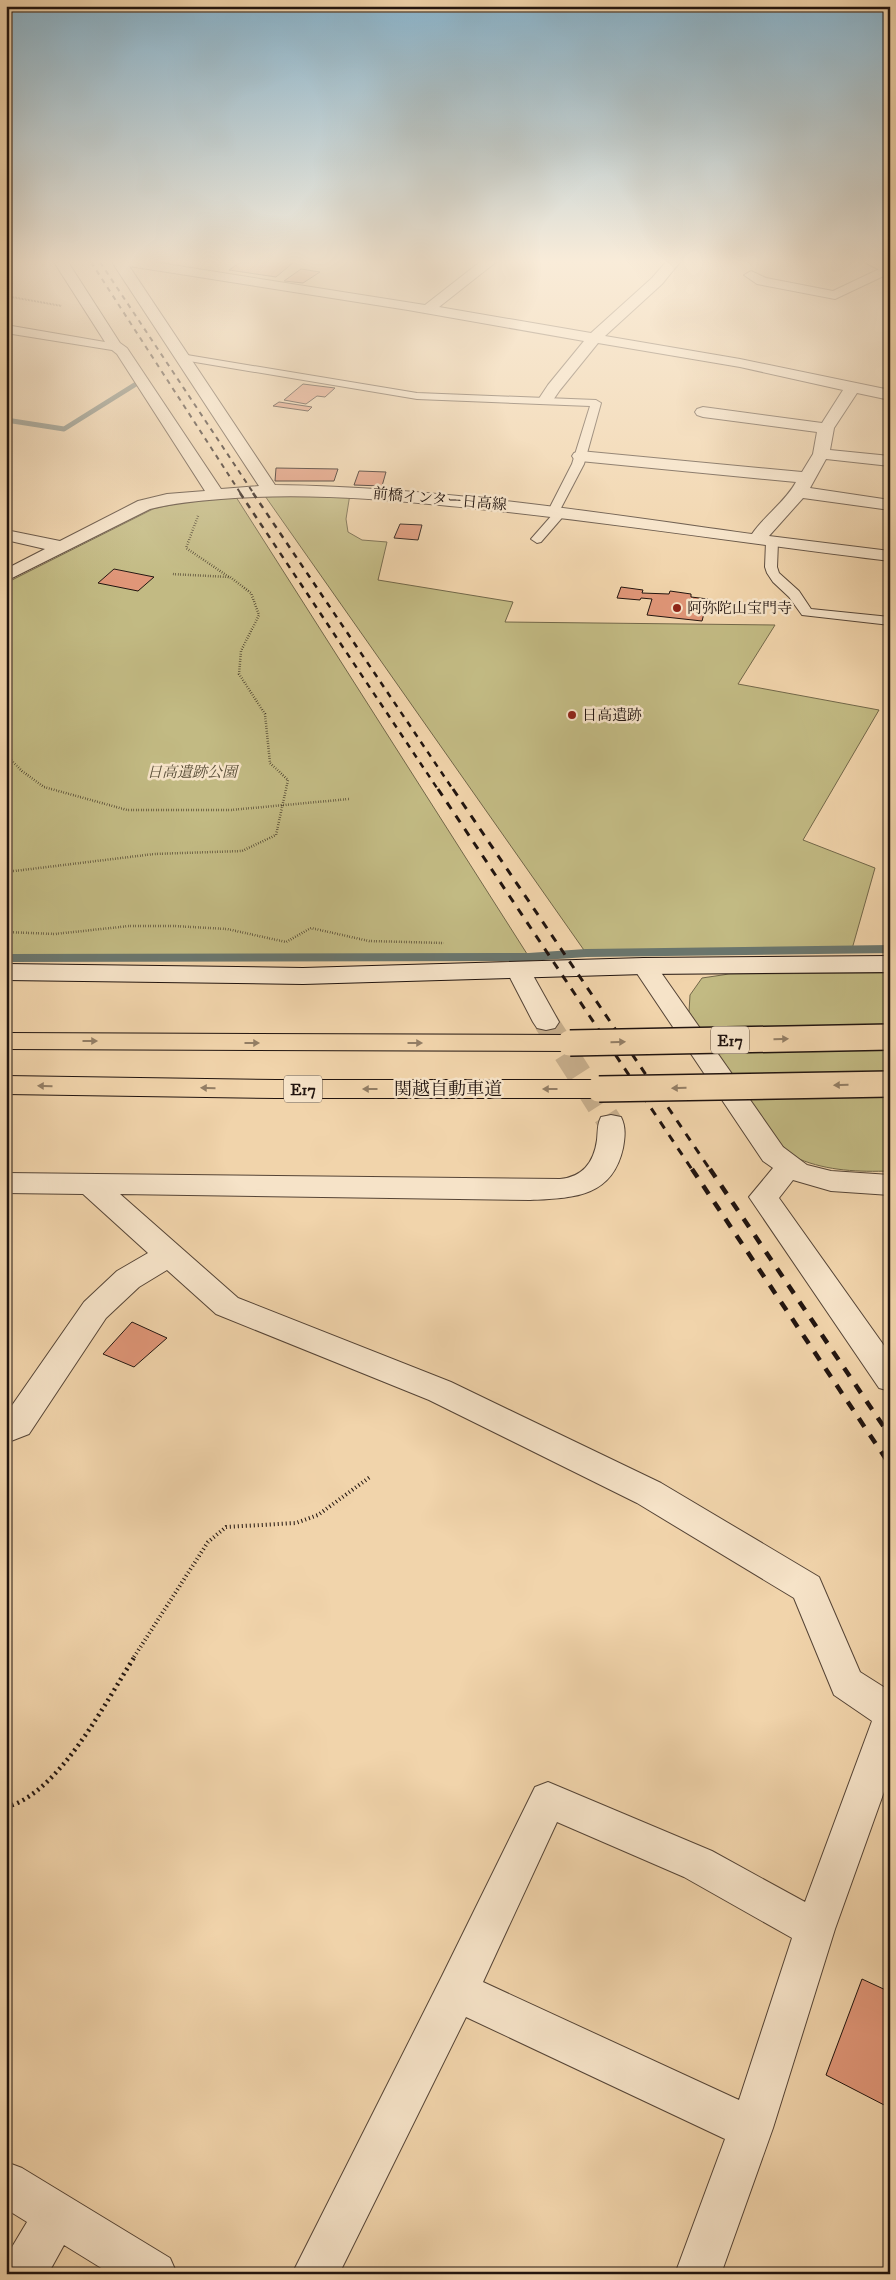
<svg xmlns="http://www.w3.org/2000/svg" width="896" height="2280" viewBox="0 0 896 2280" font-family="'IM FELL DW Pica','Noto Serif JP',serif">
<style>
.green{fill:#c2ba83;stroke:#726749}
.lines{fill:none;stroke-linecap:round;stroke-linejoin:round}
.stream-far1{stroke:#6a766e;stroke-width:5}
.stream{stroke:#6a766e;stroke-width:8}
.building{fill:#e09678;stroke:#21140f}
.street-tunnel{stroke:#c7ae8c;stroke-width:25;stroke-dasharray:25 12;stroke-linecap:butt}
.lane-casing{stroke:#554436;stroke-width:2}
.street-casing{stroke:#554436;stroke-width:2}
.secondary-casing{stroke:#21140f;stroke-width:2}
.primary-casing{stroke:#21140f;stroke-width:2}
.highway-casing{stroke:#21140f;stroke-width:2}
.path-far3{stroke:#21140f;stroke-width:2;stroke-dasharray:0.5 1;stroke-linecap:butt}
.path-far2{stroke:#21140f;stroke-width:2.5;stroke-dasharray:0.5 2;stroke-linecap:butt}
.path-far1{stroke:#21140f;stroke-width:4;stroke-dasharray:1 3;stroke-linecap:butt}
.path{stroke:#21140f;stroke-width:4.5;stroke-dasharray:2 4;stroke-linecap:butt}
.lane{fill:#f6e3c8;fill-rule:evenodd}
.street{fill:#f6e3c8;fill-rule:evenodd}
.secondary{fill:#f6e3c8;fill-rule:evenodd}
.primary{fill:#f1d4ab;fill-rule:evenodd}
.highway{fill:#f1d4ab;fill-rule:evenodd}
.rail-far3{stroke:#21140f;stroke-width:2;stroke-dasharray:5 5;stroke-linecap:butt}
.rail-far2{stroke:#21140f;stroke-width:2.5;stroke-dasharray:6 6;stroke-linecap:butt}
.rail-far1{stroke:#21140f;stroke-width:3;stroke-dasharray:8 8;stroke-linecap:butt}
.rail{stroke:#21140f;stroke-width:4.5;stroke-dasharray:10 10;stroke-linecap:butt}
.highway-bridge-casing{stroke:#21140f;stroke-width:28;stroke-linecap:butt}
.highway-bridge{stroke:#f1d4ab;stroke-width:25}
.oneway{fill:#937e65}
.poi-dot{fill:#8f2418;stroke:#f6e3c8;stroke-width:2}
.labels{text-anchor:middle;stroke-width:5;stroke-linejoin:round;paint-order:stroke}
.far-street-label{font-size:15px;fill:#21140f;stroke:#f6e3c8}
.far-poi-label{font-size:15px;fill:#21140f;stroke:#f6e3c8;text-anchor:start}
.far-park-label{font-size:15px;font-style:italic;fill:#594e38;stroke:#f6e3c8}
.shield{fill:#f6e3c8;stroke:#615246;stroke-width:1}
.shield-label{font-size:16px;font-weight:bold;fill:#21140f}
.street-label{font-size:18px;fill:#21140f;stroke:#f6e3c8}
</style>
<rect width="100%" height="100%" fill="#f1d4ab"/>
<filter id="stains"><feTurbulence type="fractalNoise" baseFrequency=".004" numOctaves="4"/><feColorMatrix values="0 0 0 0 .2 0 0 0 0 .09 0 0 0 0 .02 0 0 0 .5 -.17"/></filter>
<radialGradient id="worn" r=".72"><stop offset=".6" stop-color="#630" stop-opacity="0"/><stop offset="1" stop-color="#630" stop-opacity=".3"/></radialGradient>
<path class="green" d="M350,494L346,519L348,532L362,540L387,542L378,580L513,602L505,622L775,625L738,684L879,710L803,840L875,868L852,949L586,953L265,496Z
M236,497L529,957H6V583L153,509L189,501Z
M890,973V1171C859,1172 828,1171 799,1159C772,1147 709,1041 689,1012L690,995L702,978L729,974Z"/>
<g class="lines">
<path class="stream-far1" d="M6,420L64,429L136,384"/>
<path class="stream" d="M6,958L529,957L586,953L890,949"/>
</g>
<path class="building" d="M241,262H294L276,277L229,270Z
M301,269L320,272L303,283L284,281Z
M303,384L335,388L325,397L317,396L306,404L284,400Z
M279,402L312,407L308,411L273,406Z
M276,468L338,469L334,481H275Z
M359,471L386,472L382,486L354,485Z
M400,524L422,525L418,540L394,538Z
M114,569L154,577L138,591L98,583Z
M621,587L643,590L642,593L669,594L670,591L691,594V597L708,599L702,621L647,615L652,599L641,598L640,600L617,598Z
M132,1322L167,1338L134,1367L103,1354Z
M862,1979L890,1992V2108L826,2075Z"/>
<g class="lines">
<path class="street-tunnel" d="M546,1022L611,1124"/>
<g class="lane-casing">
<path id="lane" d="M181,354L417,393L596,400L601,403L584,464L561,508L567,512L541,542L537,543L531,539L553,514L548,511L572,464L590,406L417,399L177,359V355Z
M772,538L778,542L777,567L779,573L799,591L811,609L890,617V625L802,615L789,597L773,582L767,573L765,567L766,542Z"/>
</g>
<g class="street-casing">
<path id="street" d="M54,262H68L120,343L127,348L221,489L259,486L112,262H153L425,305L480,262H496L439,307L591,333L652,278L666,262H680L662,284L605,336L740,359L890,390V400L857,393L834,428L830,450L890,456V466L826,459L810,488L890,500V510L803,498L769,536L890,551V561C740,543 590,519 440,505C365,498 297,493 221,499C197,501 173,503 150,509L6,581V569L45,549L6,540V530L60,541L138,501L167,494L205,491L117,354L112,350L6,333V325L105,342ZM129,266L408,310L584,341L548,385L538,400L541,403H551L560,390L598,343L740,367L843,390L822,423L703,407L697,409L695,412L697,415L703,417L817,432L813,454L802,472L580,451L574,453L572,456L574,459L580,461L796,482C785,502 765,515 752,534C594,512 435,487 275,485Z
M890,264V273L835,299L757,284L744,275L751,271L766,278L833,291Z
M644,958L653,961L783,1147L807,1165L831,1171L890,1175V1195L831,1191L793,1180L779,1198L890,1354V1391L879,1388L749,1197L773,1168L763,1161L632,966L635,961Z
M518,962L527,965L530,970L559,1022L555,1028L546,1030L537,1028L533,1022L506,970L509,965Z
M611,1115L621,1117C626,1127 625,1137 623,1148C612,1198 572,1198 530,1200L120,1194L238,1298L451,1382L661,1483L819,1577L860,1672L890,1691V1775L835,1929L773,2128L721,2274H675L725,2139L466,2017L339,2274H292L442,1976L535,1787L548,1782L712,1851L805,1902L872,1721L834,1695L794,1598L637,1503L429,1400L216,1314L167,1270L139,1287L106,1318L29,1434L11,1441L6,1440V1414L84,1302L117,1271L148,1253L83,1194L6,1193V1173L560,1179C583,1177 594,1162 597,1140C598,1131 597,1125 601,1117ZM557,1822L684,1877L792,1938L739,2100L483,1982Z
M6,2162L22,2168L170,2258L177,2274H111L64,2245L48,2274H6V2257L27,2222L6,2209Z"/>
</g>
<g class="secondary-casing">
<path id="secondary" d="M890,956V972L644,974L303,984L6,980V964L303,968L644,958Z"/>
</g>
<g class="primary-casing">
<path id="primary" d="M864,262H882L890,266V275Z"/>
</g>
<g class="highway-casing">
<path id="highway" d="M6,1033L570,1035L579,1037L583,1043L579,1049L570,1051L6,1049Z
M6,1076L276,1080H599L608,1083L612,1089L608,1095L599,1098H276L6,1094Z"/>
</g>
<path class="path-far3" d="M6,296L62,306"/>
<path class="path-far2" d="M198,516L186,548L229,577
M6,755L22,771L44,787L127,810H231L349,799
M6,872L154,854L242,851L276,835L288,780L270,763L265,714L239,674L241,651L259,615L251,593L230,577L171,574
M6,932L55,934L129,926H174L227,929L286,942L311,928L369,941L444,943"/>
<path class="path-far1" d="M134,1657L208,1542L226,1527L296,1523L318,1515L370,1477"/>
<path class="path" d="M6,1807C59,1794 106,1701 135,1656"/>
<use href="#lane" class="lane"/>
<use href="#street" class="street"/>
<use href="#secondary" class="secondary"/>
<use href="#primary" class="primary"/>
<use href="#highway" class="highway"/>
<path class="rail-far3" d="M91,262L241,494
M100,262L254,494"/>
<path class="rail-far2" d="M240,493L439,791
M253,493L454,791"/>
<path class="rail-far1" d="M438,789L693,1171
M453,789L711,1171"/>
<path class="rail" d="M692,1169L890,1465
M710,1169L890,1436"/>
<g class="highway-bridge-casing">
<path id="highway-bridge" d="M570,1043L890,1037
M599,1089L890,1084"/>
</g>
<use href="#highway-bridge" class="highway-bridge"/>
</g>
<defs><path id="oneway-solid" d="M-6-.8H1V-3.2L6.5 0L1 3.2V.8H-6Z" transform="scale(1.25)"/></defs>
<g class="oneway">
<use href="#oneway-solid" transform="translate(781 1039) rotate(-1)"/>
<use href="#oneway-solid" transform="translate(90 1041)"/>
<use href="#oneway-solid" transform="translate(618 1042) rotate(-1)"/>
<use href="#oneway-solid" transform="translate(252 1043)"/>
<use href="#oneway-solid" transform="translate(415 1043)"/>
<use href="#oneway-solid" transform="translate(841 1085) rotate(179)"/>
<use href="#oneway-solid" transform="translate(45 1086) rotate(-179)"/>
<use href="#oneway-solid" transform="translate(208 1088) rotate(-179)"/>
<use href="#oneway-solid" transform="translate(679 1088) rotate(179)"/>
<use href="#oneway-solid" transform="translate(370 1089) rotate(-180)"/>
<use href="#oneway-solid" transform="translate(550 1089) rotate(-180)"/>
</g>
<linearGradient id="sky" x2="0" y2="1"><stop stop-color="#89b6d0"/><stop offset="0.45" stop-color="#f9ecd9"/><stop offset="1" stop-color="#f9ecd9" stop-opacity="0"/></linearGradient>
<rect width="896" height="581" fill="url(#sky)"/>
<g class="poi-dot">
<circle cx="677" cy="608" r="5"/>
<circle cx="572" cy="715" r="5"/>
</g>
<g class="labels">
<g class="far-street-label">
<text transform="translate(440 499) rotate(5)" y="5">前橋インター日高線</text>
</g>
<g class="far-poi-label">
<text x="687" y="613">阿弥陀山宝門寺</text>
<text x="582" y="720">日高遺跡</text>
</g>
<g class="far-park-label">
<text x="192" y="777">日高遺跡公園</text>
</g>
<g class="shield">
<rect x="711" y="1026.5" width="38" height="27" rx="4"/>
<rect x="284" y="1075.5" width="38" height="27" rx="4"/>
</g>
<g class="shield-label">
<text x="730" y="1046">E17</text>
<text x="303" y="1095">E17</text>
</g>
<g class="street-label">
<text x="448" y="1095">関越自動車道</text>
</g>
</g>
<rect width="896" height="2280" fill="none" stroke="#f1d4ab" stroke-width="25"/>
<rect x="8" y="8" width="881" height="2265" fill="none" stroke="#21140f" stroke-width="2.5"/>
<rect x="12" y="12" width="871" height="2255" fill="none" stroke="#21140f"/>
<rect width="100%" height="100%" filter="url(#stains)"/>
<rect width="100%" height="100%" fill="url(#worn)"/>
</svg>
